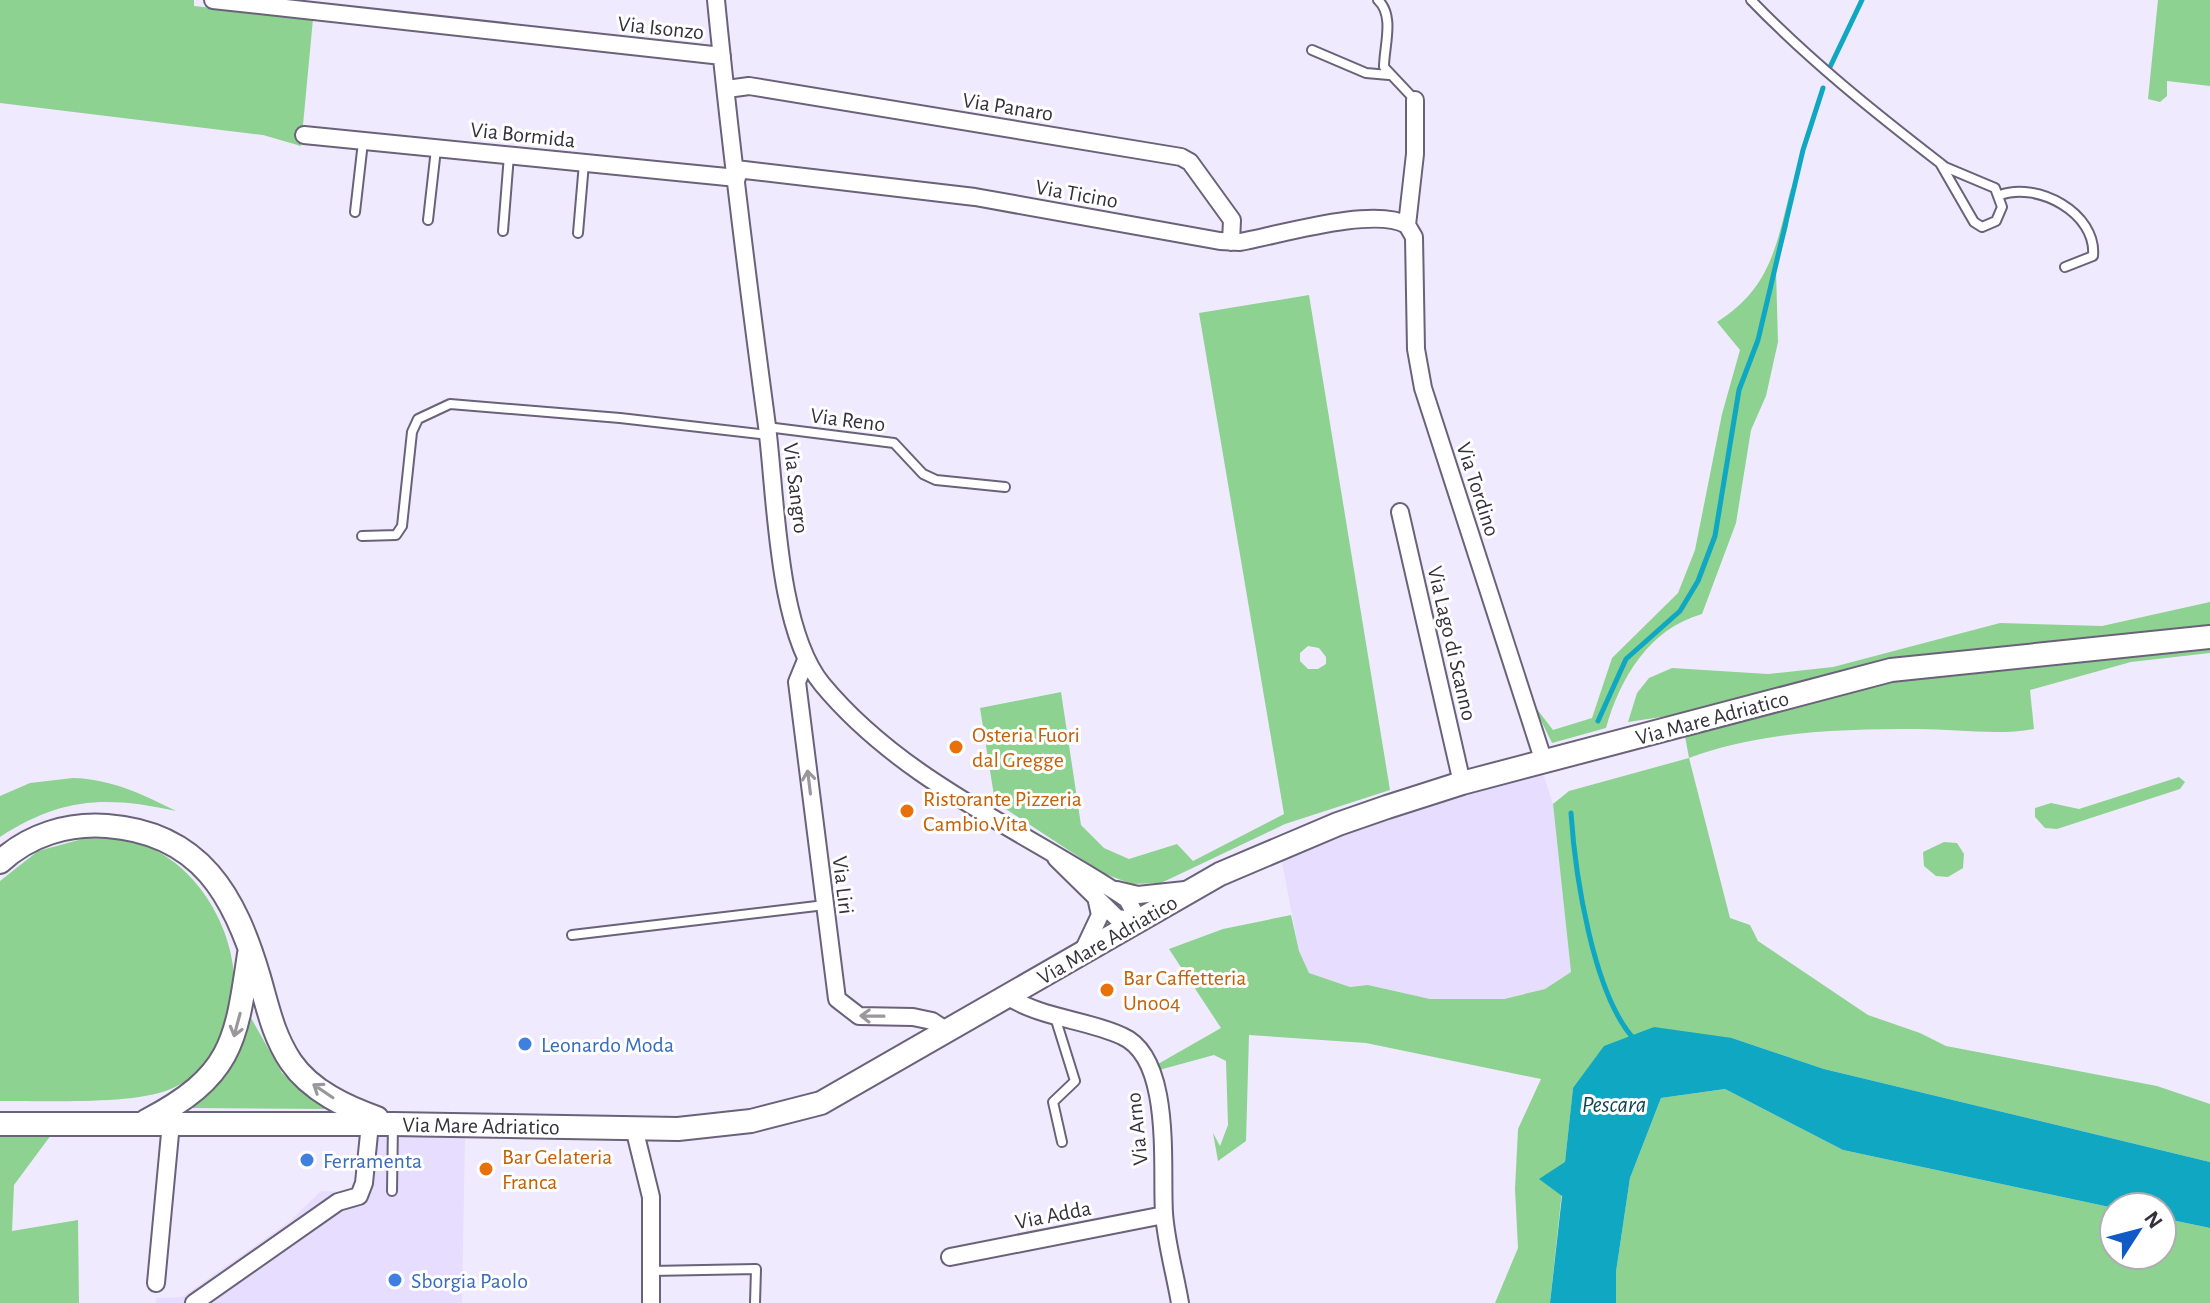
<svg xmlns="http://www.w3.org/2000/svg" width="2210" height="1303" font-family="'Alegreya Sans',sans-serif">
  <style>
    .built { fill: #e7ddfe }
    .green { fill: #8dd290; fill-rule: evenodd }
    .water { fill: #0fa7c2 }
    .lines { fill: none; stroke-linecap: round; stroke-linejoin: round }
    .stream { stroke: #0fa7c2; stroke-width: 5 }
    .lane-casing { stroke: #696278; stroke-width: 12 }
    .street-casing { stroke: #696278; stroke-width: 20 }
    .secondary-casing { stroke: #696278; stroke-width: 26 }
    .lane { stroke: #fff; stroke-width: 8 }
    .street { stroke: #fff; stroke-width: 16 }
    .secondary { stroke: #fff; stroke-width: 22 }
    .oneway { stroke: #9a989d }
    .food-dot { fill: #e8710a; stroke: #fff; stroke-width: 3 }
    .shop-dot { fill: #3f7fe0; stroke: #fff; stroke-width: 3 }
    .labels { text-anchor: middle; stroke-width: 6; stroke-linejoin: round; paint-order: stroke }
    .street-label { font-size: 22px; fill: #34313b; stroke: #fff }
    .food-label { font-size: 22px; fill: #c56008; stroke: #fff; text-anchor: start }
    .shop-label { font-size: 22px; fill: #366cbe; stroke: #fff; text-anchor: start }
    .water-label { font-size: 24px; font-style: italic; fill: #0d4651; stroke: #fff }
  </style>
  <rect width="100%" height="100%" fill="#f0eaff"/>
  <path class="built" d="M 1541,767 L 1553,804 L 1571,972 L 1545,989 L 1503,999 L 1430,999 L 1368,985 L 1350,987 L 1309,973 L 1299,951 L 1281,857 L 1400,812 Z
    M 358,1134 L 465,1135 L 462,1303 L 155,1303 L 157,1298 L 182,1297 L 289,1222 L 321,1191 L 357,1192 Z"/>
  <path class="green" d="M 0,0 L 194,0 L 194,6 L 313,19 L 301,146 L 263,135 L 0,103 Z
    M 2158,0 L 2210,0 L 2210,86 L 2167,81 L 2167,96 L 2160,102 L 2148,99 Z
    M 1791,188 L 1788,226 L 1776,270 L 1778,342 L 1766,396 L 1751,430 L 1736,523 L 1702,614 C 1649,629 1620,678 1606,728 L 1552,743 L 1533,704 L 1553,730 L 1592,718 L 1612,658 L 1678,593 L 1695,550 L 1722,414 L 1740,350 L 1717,322 C 1771,288 1776,246 1791,188 Z
    M 1309,295 L 1390,790 L 1285,824 L 1161,883 L 1132,884 L 1105,874 L 995,802 L 980,708 L 1061,692 L 1081,825 L 1104,848 L 1129,859 L 1177,844 L 1193,861 L 1284,814 L 1199,313 ZM 1308,646 L 1319,648 L 1326,657 L 1326,664 L 1318,669 L 1308,669 L 1300,661 L 1300,653 Z
    M 2210,602 L 2210,653 L 2131,662 L 2030,690 L 2034,729 C 1995,736 1957,729 1918,729 C 1841,729 1762,731 1689,758 L 1730,918 L 1750,925 L 1758,941 L 1868,1015 L 1920,1033 L 1946,1046 L 2157,1086 L 2210,1104 L 2210,1162 L 1824,1069 L 1732,1038 L 1573,1088 L 1550,1303 L 1495,1303 L 1518,1248 L 1515,1189 L 1518,1129 L 1541,1079 L 1366,1043 L 1249,1035 L 1246,1141 L 1218,1161 L 1213,1133 L 1220,1146 L 1228,1125 L 1226,1061 L 1214,1055 L 1159,1070 L 1158,1064 L 1221,1028 L 1169,949 L 1223,929 L 1291,915 L 1299,951 L 1309,973 L 1350,987 L 1368,985 L 1430,999 L 1504,999 L 1545,989 L 1571,972 L 1553,804 L 1569,791 L 1689,758 L 1681,714 L 1628,722 L 1637,693 L 1649,678 L 1672,668 L 1768,674 L 1833,667 L 2000,623 L 2102,626 Z
    M 2179,777 L 2185,782 L 2180,789 L 2057,829 L 2045,828 L 2035,817 L 2035,808 L 2051,803 L 2079,809 Z
    M 73,778 C 111,779 142,794 176,811 C 106,796 62,797 0,837 L 0,796 L 30,783 Z
    M 86,838 C 106,839 127,838 146,846 C 237,883 276,1037 175,1087 C 138,1106 45,1100 0,1101 L 0,881 L 38,851 Z
    M 1944,842 L 1957,843 L 1964,854 L 1963,868 L 1948,877 L 1936,876 L 1924,866 L 1923,852 Z
    M 251,1018 L 282,1073 L 325,1109 L 189,1108 L 210,1090 L 246,1019 Z
    M 1725,1089 L 1843,1150 L 2114,1208 L 2114,1255 L 2162,1255 L 2162,1218 L 2210,1228 L 2210,1303 L 1616,1303 L 1616,1272 L 1630,1178 L 1661,1098 Z
    M 54,1131 L 14,1185 L 12,1231 L 78,1220 L 79,1303 L 0,1303 L 0,1133 Z"/>
  <path class="water" d="M 1654,1027 L 1732,1038 L 1824,1069 L 2210,1162 L 2210,1228 L 2162,1218 L 2162,1207 L 2114,1208 L 1843,1150 L 1725,1089 L 1661,1098 L 1630,1178 L 1616,1272 L 1616,1303 L 1550,1303 L 1562,1196 L 1539,1179 L 1565,1162 L 1573,1088 L 1604,1046 Z"/>
  <g class="lines">
    <path class="stream" d="M 1830,67 L 1862,0
      M 1598,721 L 1626,659 L 1680,611 L 1698,581 L 1715,536 L 1739,390 L 1758,340 L 1803,150 L 1823,88
      M 1571,813 C 1575,874 1593,994 1634,1039"/>
    <g class="lane-casing">
      <path id="lane" d="M 1378,0 C 1395,16 1384,46 1384,67 L 1415,100
        M 1751,0 C 1809,60 1874,112 1940,163 L 1945,167 L 1995,188 L 2002,207 L 1996,221 L 1982,227 L 1974,222 L 1940,163
        M 1312,50 L 1366,73 L 1389,75
        M 2000,195 C 2037,181 2097,213 2093,256 L 2065,267
        M 355,212 L 363,142
        M 428,220 L 436,149
        M 503,231 L 509,155
        M 578,233 L 584,163
        M 767,427 L 894,443 L 923,474 L 936,480 L 1005,487
        M 362,536 L 396,535 L 402,526 L 412,432 L 418,419 L 450,404 L 620,418 L 768,435
        M 572,935 L 825,905
        M 1055,1017 L 1075,1081 L 1053,1102 L 1062,1142
        M 392,1191 L 393,1124
        M 651,1271 L 756,1269 L 755,1303"/>
    </g>
    <g class="street-casing">
      <path id="street" d="M 213,0 L 722,56
        M 716,0 C 730,142 748,285 767,426 C 776,497 777,629 822,684 C 903,782 1024,830 1127,899 L 1139,921 L 1117,918 L 1056,858
        M 727,89 L 749,86 L 1181,157 L 1190,162 L 1232,220 L 1231,242
        M 304,135 L 737,178
        M 736,169 L 975,197 L 1220,241 L 1240,242 C 1279,235 1374,206 1407,225
        M 1407,225 L 1414,237 L 1416,349 L 1423,388 L 1544,762
        M 1407,225 L 1415,154 L 1415,100
        M 1400,512 L 1462,783
        M 806,660 L 797,682 L 837,999 L 859,1016 L 913,1017 L 932,1021 L 947,1031
        M 1117,890 L 1138,895 L 1185,890
        M 1083,951 L 1100,915 L 1096,897
        M 1007,996 C 1043,1019 1085,1019 1122,1036 C 1173,1058 1161,1167 1164,1213 C 1166,1243 1175,1273 1180,1303
        M 634,1128 L 651,1197 L 651,1303
        M 950,1257 L 1164,1215
        M 156,1283 L 171,1123
        M 194,1303 L 338,1202 L 359,1196 L 364,1183 L 370,1124"/>
    </g>
    <g class="secondary-casing">
      <path id="secondary" d="M 0,862 C 29,835 68,823 107,826 C 201,833 235,896 259,977 C 268,1008 273,1035 291,1062 C 311,1091 346,1107 377,1118
        M 146,1121 C 232,1076 236,1043 249,954
        M 0,1124 L 393,1124 L 678,1129 L 751,1121 L 821,1103 L 1220,874 L 1338,824 L 1387,807 L 1462,783 L 1891,670 L 2210,637"/>
    </g>
    <use href="#lane" class="lane"/>
    <use href="#street" class="street"/>
    <use href="#secondary" class="secondary"/>
  </g>
  <defs><path id="oneway-shaft" d="M-6 0H5M1.5-3L5.5 0L1.5 3" fill="none" stroke-width="1.6" stroke-linecap="round" stroke-linejoin="round" transform="scale(2)"/></defs>
  <g class="oneway">
    <use href="#oneway-shaft" transform="translate(809 782) rotate(-97)"/>
    <use href="#oneway-shaft" transform="translate(872 1016) rotate(-179)"/>
    <use href="#oneway-shaft" transform="translate(237 1025) rotate(105)"/>
    <use href="#oneway-shaft" transform="translate(323 1091) rotate(-146)"/>
  </g>
  <g class="food-dot">
    <circle cx="956" cy="747" r="8"/>
    <circle cx="907" cy="811" r="8"/>
    <circle cx="1107" cy="990" r="8"/>
    <circle cx="486" cy="1169" r="8"/>
  </g>
  <g class="shop-dot">
    <circle cx="525" cy="1044" r="8"/>
    <circle cx="307" cy="1160" r="8"/>
    <circle cx="395" cy="1280" r="8"/>
  </g>
  <g class="labels">
    <g class="street-label">
      <text transform="translate(661 27) rotate(6)" y="8">Via Isonzo</text>
      <text transform="translate(1008 106) rotate(9)" y="8">Via Panaro</text>
      <text transform="translate(523 134) rotate(6)" y="8">Via Bormida</text>
      <text transform="translate(1077 193) rotate(10)" y="8">Via Ticino</text>
      <text transform="translate(848 419) rotate(7)" y="8">Via Reno</text>
      <text transform="translate(797 488) rotate(83)" y="8">Via Sangro</text>
      <text transform="translate(1479 489) rotate(72)" y="8">Via Tordino</text>
      <text transform="translate(1453 643) rotate(77)" y="8">Via Lago di Scanno</text>
      <text transform="translate(1712 717) rotate(-15)" y="8">Via Mare Adriatico</text>
      <text transform="translate(844 885) rotate(83)" y="8">Via Liri</text>
      <text transform="translate(1107 939) rotate(-30)" y="8">Via Mare Adriatico</text>
      <text transform="translate(481 1125) rotate(1)" y="8">Via Mare Adriatico</text>
      <text transform="translate(1136 1129) rotate(-96)" y="8">Via Arno</text>
      <text transform="translate(1053 1214) rotate(-11)" y="8">Via Adda</text>
    </g>
    <g class="food-label">
      <text x="972" y="742">Osteria Fuori<tspan x="972" dy="25">dal Gregge</tspan></text>
      <text x="923" y="806">Ristorante Pizzeria<tspan x="923" dy="25">Cambio Vita</tspan></text>
      <text x="1123" y="985">Bar Caffetteria<tspan x="1123" dy="25">Uno04</tspan></text>
      <text x="502" y="1164">Bar Gelateria<tspan x="502" dy="25">Franca</tspan></text>
    </g>
    <g class="shop-label">
      <text x="541" y="1052">Leonardo Moda</text>
      <text x="323" y="1168">Ferramenta</text>
      <text x="411" y="1288">Sborgia Paolo</text>
    </g>
    <g class="water-label">
      <text x="1614" y="1112">Pescara</text>
    </g>
  </g>
  <g transform="translate(2138 1231) rotate(54)"><circle r="38" fill="#ffffff" stroke="#aeadb1" stroke-width="2"/>
  <path d="M0-6L14 30L0 20L-14 30Z" fill="#0f5ac4"/>
  <text y="-12" font-size="22" font-weight="bold" text-anchor="middle" fill="#34313b">N</text>
  </g>
</svg>
